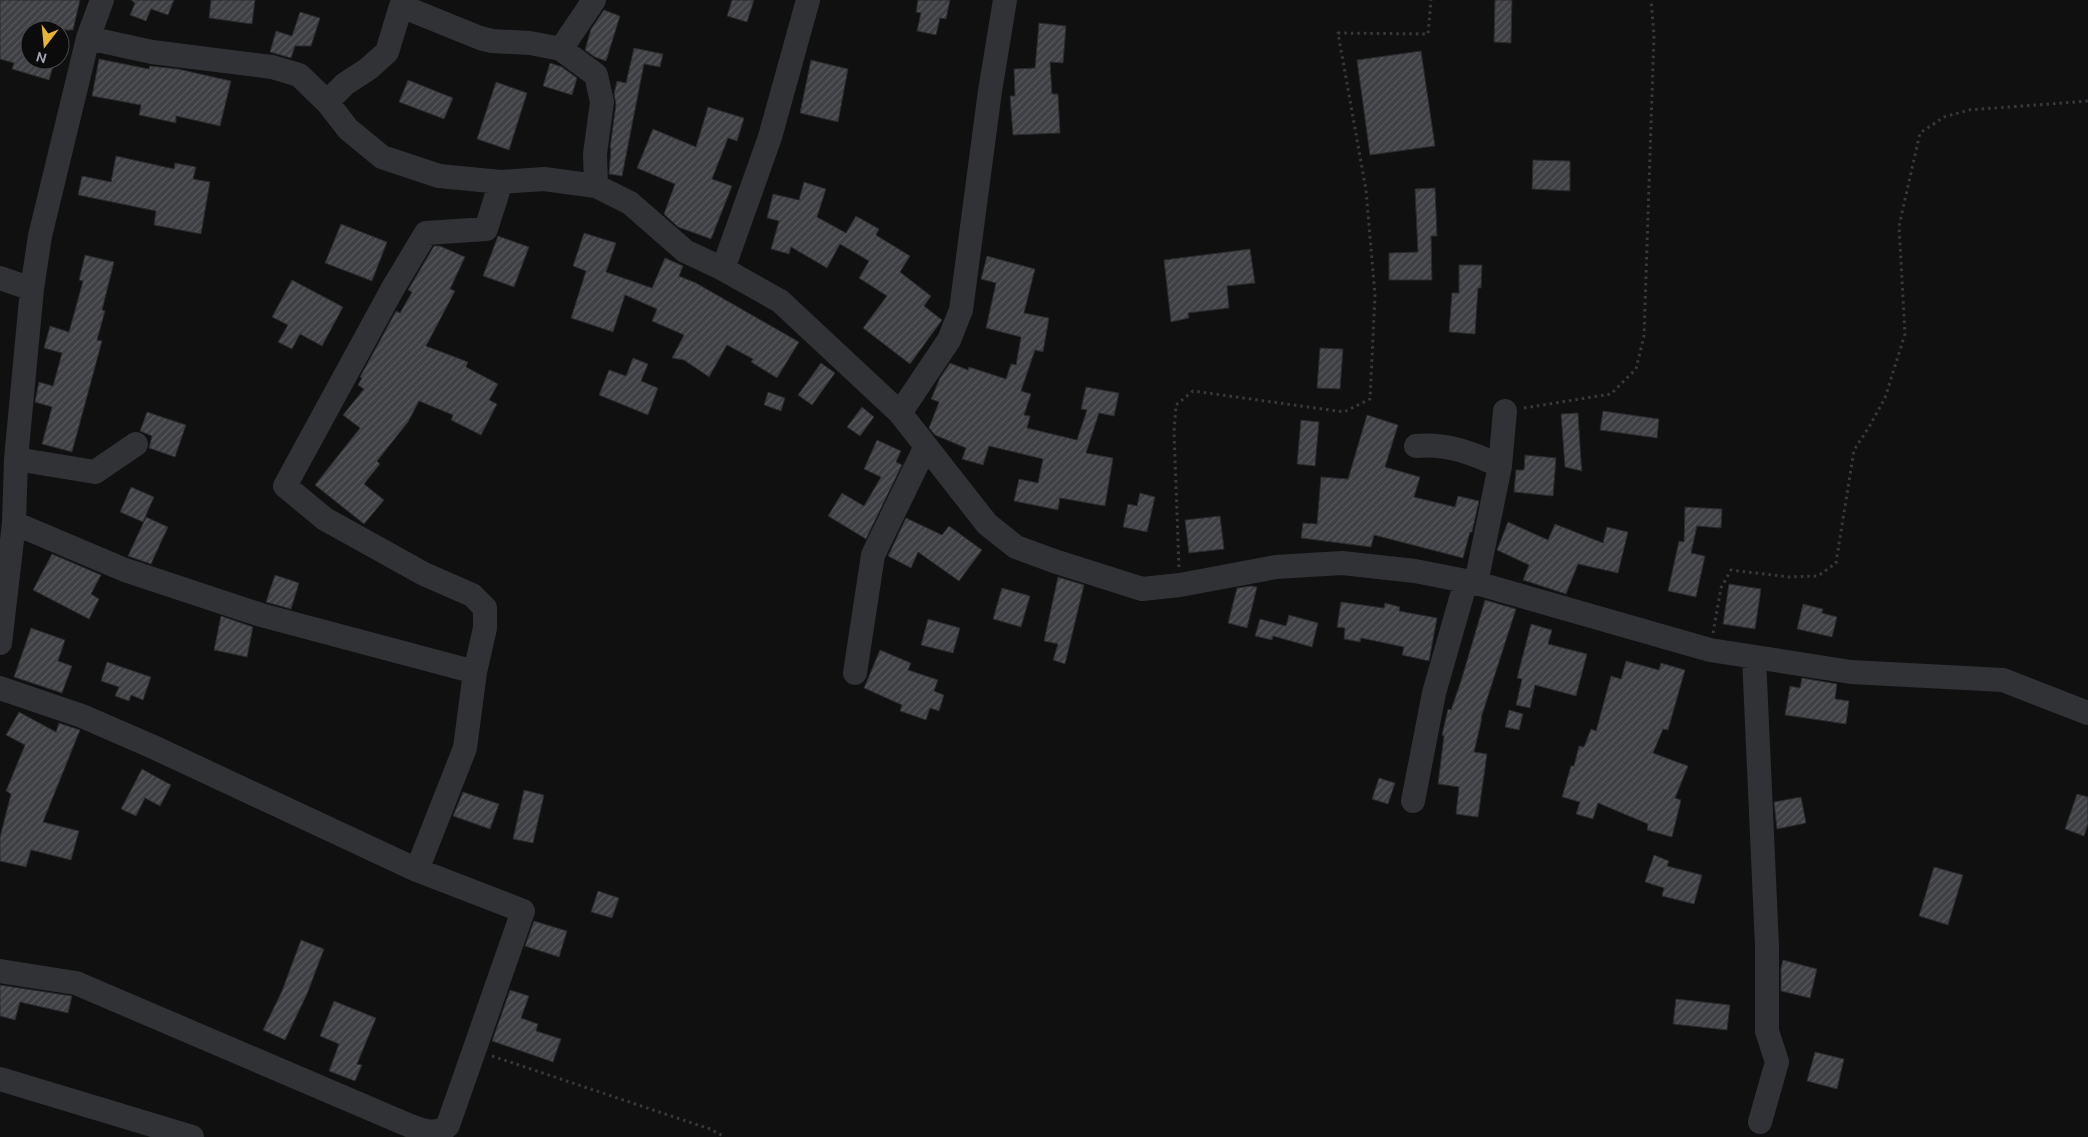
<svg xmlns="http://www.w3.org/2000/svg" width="2088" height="1137" font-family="Ubuntu,sans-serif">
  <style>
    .building { fill: url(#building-hatch); stroke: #2a2a2d }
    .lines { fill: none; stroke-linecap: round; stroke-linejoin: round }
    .path { stroke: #37393d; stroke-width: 3; stroke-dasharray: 2.5 4; stroke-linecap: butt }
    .minor { stroke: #313236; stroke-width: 24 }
  </style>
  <defs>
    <pattern id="building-hatch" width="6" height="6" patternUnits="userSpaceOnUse" patternTransform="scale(1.25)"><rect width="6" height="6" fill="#3f4044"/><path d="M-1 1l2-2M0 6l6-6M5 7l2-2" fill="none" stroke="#58595d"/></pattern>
  </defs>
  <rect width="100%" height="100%" fill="#101011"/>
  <path class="building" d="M 0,0 L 80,0 L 73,30 L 30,30 L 30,60 L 55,60 L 49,80 L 12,69 L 14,63 L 0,59 Z
    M 131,0 L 174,0 L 168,15 L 151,9 L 146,21 L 130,15 L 135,3 Z
    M 211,0 L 255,0 L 252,24 L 209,18 Z
    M 732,0 L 754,0 L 747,22 L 727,16 Z
    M 918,0 L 950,0 L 946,19 L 940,18 L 936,35 L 917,31 L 921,13 L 916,12 Z
    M 1495,0 L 1512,0 L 1511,43 L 1494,42 Z
    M 604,10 L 620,16 L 606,61 L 595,57 L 585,50 L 591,29 Z
    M 300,12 L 320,18 L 311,46 L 295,46 L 291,58 L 270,52 L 276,31 L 292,36 Z
    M 1039,23 L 1066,26 L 1063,63 L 1050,62 L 1052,94 L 1058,94 L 1060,133 L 1013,135 L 1010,96 L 1015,96 L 1014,69 L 1035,68 Z
    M 634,48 L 663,54 L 660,67 L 644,64 L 622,176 L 609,174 L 611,148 L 610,148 L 616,104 L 614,94 L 617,81 L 626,83 Z
    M 1421,51 L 1435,146 L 1370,155 L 1357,60 Z
    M 99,59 L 149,69 L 150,66 L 178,69 L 231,81 L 220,126 L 176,116 L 176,123 L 139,115 L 141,105 L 92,96 Z
    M 811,60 L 848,69 L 838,122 L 800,113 Z
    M 550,63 L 562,67 L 577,78 L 572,95 L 543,86 Z
    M 408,80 L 453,98 L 444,119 L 399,102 Z
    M 496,82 L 527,93 L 509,150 L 477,139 Z
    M 708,107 L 744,118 L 737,141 L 728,138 L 712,179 L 732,186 L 711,239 L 678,227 L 664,214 L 675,184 L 637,168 L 653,129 L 696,147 Z
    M 116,156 L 174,169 L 175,163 L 196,167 L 193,179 L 210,182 L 201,234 L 154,225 L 156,211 L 78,195 L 82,176 L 111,182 Z
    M 1533,160 L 1570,161 L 1570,191 L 1532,189 Z
    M 804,182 L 826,189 L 817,217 L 846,233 L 856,216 L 879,229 L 876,235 L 910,256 L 900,272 L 931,296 L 924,306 L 942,320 L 910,364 L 863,328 L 887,296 L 859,278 L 869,261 L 840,244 L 827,268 L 791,247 L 789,254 L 771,249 L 779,221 L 767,218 L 773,194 L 799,200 Z
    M 1435,188 L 1437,236 L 1431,236 L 1432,280 L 1389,280 L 1389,253 L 1418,252 L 1415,189 Z
    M 341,224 L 387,242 L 372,281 L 325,263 Z
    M 584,233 L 616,243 L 606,272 L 652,288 L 665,258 L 683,266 L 679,276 L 696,283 L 799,342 L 777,378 L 751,362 L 753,359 L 727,345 L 709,377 L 684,360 L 672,358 L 684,335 L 652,321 L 657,309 L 625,295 L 613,332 L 571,318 L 586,271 L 573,266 Z
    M 498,236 L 529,247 L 514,287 L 483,276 Z
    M 434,246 L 440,246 L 465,257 L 450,289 L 455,291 L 426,346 L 468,362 L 466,367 L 498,384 L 489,400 L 497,404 L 481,435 L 451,420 L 453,415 L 419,401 L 408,422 L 377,461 L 380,464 L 364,484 L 384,500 L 364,524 L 315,485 L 360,428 L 343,415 L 364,389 L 358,385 L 362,378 L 360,377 L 396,311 L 400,313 L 412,292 L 408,290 Z
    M 1250,249 L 1255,283 L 1227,286 L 1229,308 L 1188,313 L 1189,318 L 1171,322 L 1164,260 Z
    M 85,255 L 114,262 L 102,310 L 105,311 L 97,340 L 102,341 L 72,452 L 42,444 L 52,407 L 35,402 L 39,382 L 53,386 L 62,353 L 44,348 L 50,326 L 69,332 L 83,281 L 79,280 Z
    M 987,256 L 1035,269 L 1024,313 L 1049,318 L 1043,352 L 1035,350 L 1021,391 L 1031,394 L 1024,415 L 1030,416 L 1027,428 L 1077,440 L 1087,410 L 1081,409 L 1086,387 L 1119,393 L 1114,416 L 1099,413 L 1086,453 L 1113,458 L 1105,506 L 1060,498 L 1058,510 L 1014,501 L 1019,479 L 1038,483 L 1043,459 L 989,446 L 983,465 L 962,459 L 966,448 L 935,435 L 929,428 L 939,402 L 931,399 L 940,378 L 950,363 L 968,370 L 969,367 L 1006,379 L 1011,364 L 1016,365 L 1021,337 L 986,328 L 996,283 L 981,279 Z
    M 1459,265 L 1482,265 L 1481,288 L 1478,288 L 1475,334 L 1449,332 L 1452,293 L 1459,293 Z
    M 292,280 L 343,307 L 322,346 L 300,334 L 292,349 L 278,342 L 288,325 L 272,317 Z
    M 1320,348 L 1343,349 L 1340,389 L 1317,388 Z
    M 633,358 L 648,364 L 641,381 L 658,388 L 648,415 L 599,395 L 609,370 L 626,376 Z
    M 821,363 L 835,373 L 812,405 L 798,395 Z
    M 768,392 L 785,398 L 781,411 L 764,405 Z
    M 862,407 L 874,417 L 860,436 L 847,427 Z
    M 1603,411 L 1659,419 L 1657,438 L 1600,430 Z
    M 147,412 L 186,425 L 175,457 L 149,448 L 152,436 L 140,431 Z
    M 1578,413 L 1581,462 L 1582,471 L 1565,467 L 1561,414 Z
    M 1367,415 L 1398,425 L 1385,467 L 1420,477 L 1414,497 L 1455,507 L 1458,496 L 1479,501 L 1472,532 L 1470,532 L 1463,558 L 1374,535 L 1371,547 L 1301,538 L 1303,523 L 1317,524 L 1321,477 L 1348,479 Z
    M 1301,420 L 1319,422 L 1315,466 L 1297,464 Z
    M 877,440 L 901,451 L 896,462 L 902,465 L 866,539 L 828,516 L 842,493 L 864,506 L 881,477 L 864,469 Z
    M 1525,455 L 1556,458 L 1553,496 L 1514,492 L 1516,470 L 1524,470 Z
    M 131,487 L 154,497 L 143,522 L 120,512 Z
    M 1140,493 L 1155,497 L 1147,532 L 1123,527 L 1128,504 L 1137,506 Z
    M 1685,507 L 1722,509 L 1721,528 L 1697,526 L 1691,553 L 1705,556 L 1696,597 L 1668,591 L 1679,541 L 1684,542 Z
    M 1220,516 L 1224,549 L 1189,553 L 1185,520 Z
    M 146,517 L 168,527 L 151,564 L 128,556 Z
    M 906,518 L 942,535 L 949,526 L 982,550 L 959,581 L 918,552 L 911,568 L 888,556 Z
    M 1508,522 L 1548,540 L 1555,524 L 1603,543 L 1607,527 L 1628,532 L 1618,573 L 1578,564 L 1566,594 L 1523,580 L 1529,565 L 1497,550 Z
    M 52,554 L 101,575 L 91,594 L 99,599 L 89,619 L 33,590 Z
    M 275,575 L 299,583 L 291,609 L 266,602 Z
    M 1058,577 L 1084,585 L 1065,664 L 1053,660 L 1058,644 L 1044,641 Z
    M 1729,584 L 1761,589 L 1755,629 L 1723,624 Z
    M 1251,586 L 1257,587 L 1247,628 L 1228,623 L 1237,588 Z
    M 1002,588 L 1030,596 L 1021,627 L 993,619 Z
    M 1485,600 L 1516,609 L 1481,718 L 1482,718 L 1474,752 L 1487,754 L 1478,817 L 1456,814 L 1459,787 L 1438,784 L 1444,736 L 1442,735 L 1448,709 L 1451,710 L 1461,681 Z
    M 1341,602 L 1384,608 L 1385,603 L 1400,607 L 1399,611 L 1437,618 L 1429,661 L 1402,655 L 1404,647 L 1361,638 L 1360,642 L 1344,639 L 1345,628 L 1337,627 Z
    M 1803,604 L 1823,609 L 1822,613 L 1837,617 L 1832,637 L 1797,629 Z
    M 1289,615 L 1318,623 L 1312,647 L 1273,636 L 1272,640 L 1255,636 L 1260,619 L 1286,626 Z
    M 221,616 L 253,627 L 247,657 L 214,650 Z
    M 928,619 L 960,628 L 953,653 L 921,645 Z
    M 1531,624 L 1552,630 L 1548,644 L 1587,654 L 1576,696 L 1535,685 L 1530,708 L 1516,705 L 1522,679 L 1517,678 Z
    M 31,628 L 65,640 L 58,661 L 72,666 L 62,693 L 14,677 Z
    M 880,650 L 911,663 L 908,670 L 938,680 L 934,691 L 944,695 L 939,711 L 930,708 L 926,720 L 900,711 L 902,705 L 864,688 Z
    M 1626,661 L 1659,670 L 1661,663 L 1685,670 L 1668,730 L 1663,729 L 1653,753 L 1688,766 L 1675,798 L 1681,800 L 1672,837 L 1647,830 L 1648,824 L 1598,803 L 1593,819 L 1576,814 L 1580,802 L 1562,797 L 1571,766 L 1574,766 L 1579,746 L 1584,747 L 1591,729 L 1596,731 L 1611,676 L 1621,679 Z
    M 107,662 L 151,677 L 143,700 L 131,695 L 129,701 L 115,696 L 119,687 L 101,681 Z
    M 1802,678 L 1837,684 L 1835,699 L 1849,701 L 1846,724 L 1785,715 L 1790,686 L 1800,688 Z
    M 1509,710 L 1523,714 L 1519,730 L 1505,727 Z
    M 19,712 L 56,732 L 59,723 L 80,730 L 43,822 L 79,831 L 71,860 L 31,850 L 26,867 L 0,861 L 0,837 L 11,794 L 6,791 L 25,745 L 6,735 Z
    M 142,769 L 171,785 L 160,806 L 145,798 L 136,816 L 121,809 Z
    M 1379,778 L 1395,783 L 1388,804 L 1372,799 Z
    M 524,790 L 544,795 L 533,843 L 513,839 Z
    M 463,792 L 499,804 L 490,829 L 453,816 Z
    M 2077,794 L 2088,797 L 2088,824 L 2084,836 L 2065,829 Z
    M 1801,797 L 1806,823 L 1777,829 L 1774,802 Z
    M 1654,855 L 1669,861 L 1667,866 L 1702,875 L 1694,904 L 1662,896 L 1664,888 L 1645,882 Z
    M 1934,867 L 1963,875 L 1948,925 L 1919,916 Z
    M 598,891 L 619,898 L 612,918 L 591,912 Z
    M 534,921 L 567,931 L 559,957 L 525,946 Z
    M 301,940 L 324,949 L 307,994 L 285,1040 L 263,1030 L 282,991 Z
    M 1783,960 L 1817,969 L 1810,998 L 1781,991 L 1781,968 Z
    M 0,985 L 72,996 L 68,1013 L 20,1002 L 15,1020 L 0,1016 Z
    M 510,990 L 529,996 L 521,1018 L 538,1024 L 536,1031 L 561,1039 L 553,1062 L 492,1041 Z
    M 1676,999 L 1730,1005 L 1727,1030 L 1673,1024 Z
    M 334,1001 L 376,1018 L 357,1064 L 362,1065 L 355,1081 L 329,1071 L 339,1044 L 320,1036 Z
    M 1815,1052 L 1844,1059 L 1837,1089 L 1807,1081 Z"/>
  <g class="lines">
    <path class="path" d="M 1524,408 L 1611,394 L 1636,369 L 1644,336 L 1654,35 L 1651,0
      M 1179,567 L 1174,432 L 1176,405 L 1193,391 L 1344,412 L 1370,399 L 1375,295 L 1366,190 L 1338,33 L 1428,34 L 1431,0
      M 1713,633 L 1721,588 L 1731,570 L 1789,577 L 1818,576 L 1836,563 L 1854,450 L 1869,427 L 1885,398 L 1905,334 L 1899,226 L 1920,133 L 1944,117 L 1969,110 L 2088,101
      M 492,1056 L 710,1129 L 725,1137"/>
    <path class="minor" d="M 401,6 L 480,38 L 492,41 L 530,43 L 561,49 L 596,75 L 602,102 L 595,154 L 596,186
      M 88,38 L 152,52 L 272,67 L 299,75 L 327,102 L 348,129 L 382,157 L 439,176 L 501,182 L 544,179 L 596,186 L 630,203 L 685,251 L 723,269 L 780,301 L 900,413 L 987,524 L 1016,547 L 1054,561 L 1142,589 L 1180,585 L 1276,567 L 1342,563 L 1415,571 L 1476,583 L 1710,650 L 1851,672 L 2003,680 L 2088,713
      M 561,49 L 594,0
      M 327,102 L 345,84 L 368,69 L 387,52 L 401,6 L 405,0
      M 723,269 L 770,137 L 808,0
      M 0,278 L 32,289
      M 900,413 L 949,340 L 961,310 L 990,91 L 1005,0
      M 1416,446 C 1446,443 1473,453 1500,466
      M 16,459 L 95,472 L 136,444
      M 14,523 L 125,570 L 261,615 L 475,672
      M 1476,583 L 1500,466 L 1505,411
      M 0,643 L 14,523 L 16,459 L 32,289 L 40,236 L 88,38 L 102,0
      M 1754,657 L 1767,946 L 1767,1031 L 1777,1062 L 1760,1122
      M 855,673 L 873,555 L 926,446
      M 0,688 L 82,716 L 151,746 L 417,870 L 523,911 L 448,1125 C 438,1137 421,1130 408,1125 L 76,983 L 0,971
      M 1413,801 L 1434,693 L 1466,581
      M 417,870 L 465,748 L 475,672 L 485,628 L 485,608 L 472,595 L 424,574 L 325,519 L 285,486 L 393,288 L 426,233 L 486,229 L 501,182
      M 0,1079 L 192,1137"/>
  </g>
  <g transform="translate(45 45) rotate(196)"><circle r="24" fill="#0b0b0c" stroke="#47494e"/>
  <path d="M0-4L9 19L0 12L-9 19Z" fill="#e7b433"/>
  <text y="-8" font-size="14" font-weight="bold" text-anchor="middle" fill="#a2a6b1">N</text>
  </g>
</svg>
